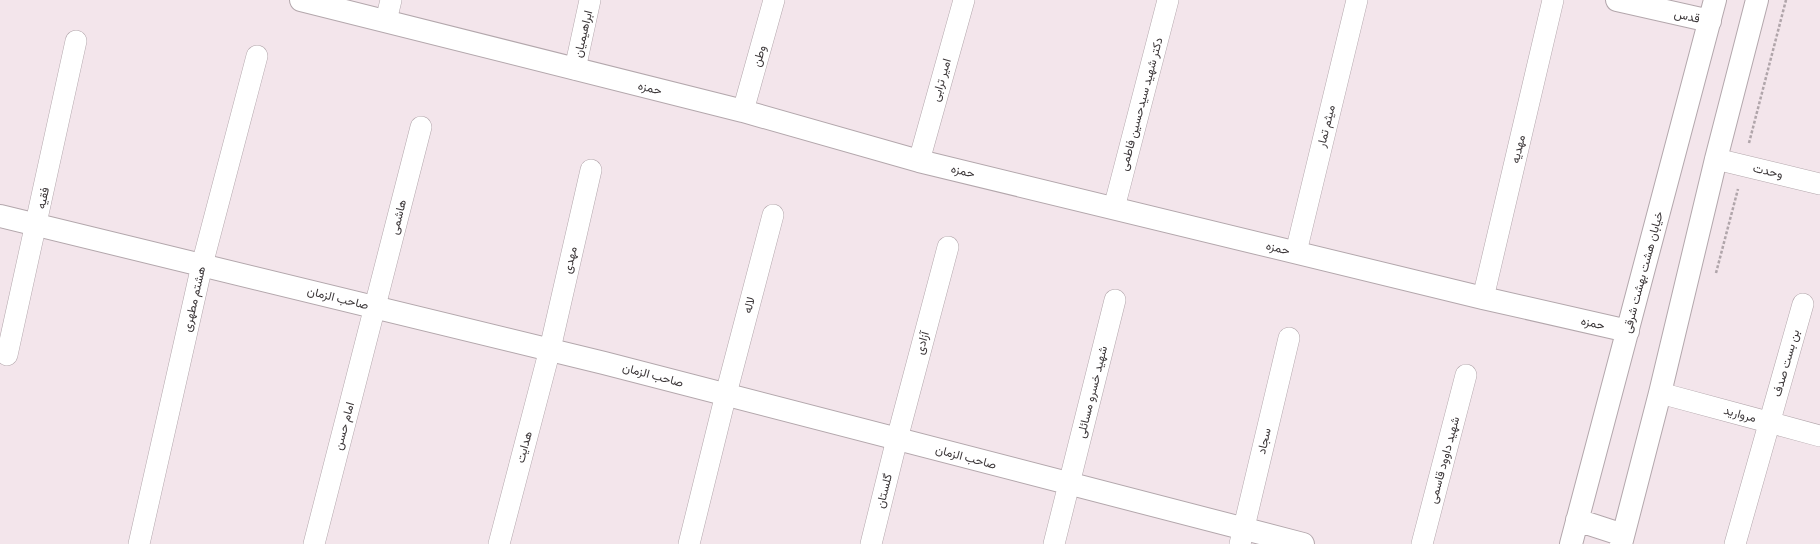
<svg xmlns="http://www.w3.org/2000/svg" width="1820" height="544" font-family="'Roboto Condensed',Vazirmatn,sans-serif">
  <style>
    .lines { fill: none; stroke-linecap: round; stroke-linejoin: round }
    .street-casing { stroke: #b3a7ac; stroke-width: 22 }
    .secondary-casing { stroke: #b3a7ac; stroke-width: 24 }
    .path { stroke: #b0a5aa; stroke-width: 2.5; stroke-dasharray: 3 2; stroke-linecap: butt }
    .street { stroke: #fff; stroke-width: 21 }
    .secondary { stroke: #fff; stroke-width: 22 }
    .labels { text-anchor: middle; stroke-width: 4; stroke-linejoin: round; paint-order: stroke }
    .street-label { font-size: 12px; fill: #3c3739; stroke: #fff }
  </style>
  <rect width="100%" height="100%" fill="#f3e5eb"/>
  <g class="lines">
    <g class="street-casing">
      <path id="street" d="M 386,21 L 391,0
        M 575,69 L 590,0
        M 743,111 L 774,0
        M 1716,159 L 1820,184
        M 919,161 L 964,0
        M 1114,208 L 1168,0
        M 1296,252 L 1357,0
        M 1483,298 L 1553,0
        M 7,355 L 76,41
        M 1660,393 L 1820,436
        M 139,544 L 202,265 L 257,56
        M 314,544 L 421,127
        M 499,544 L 550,349 L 591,170
        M 689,544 L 726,394 L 773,215
        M 871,544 L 897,439 L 948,247
        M 1054,544 L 1115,300
        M 1240,544 L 1289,338
        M 1422,544 L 1466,375
        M 1735,544 L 1803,304"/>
    </g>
    <g class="secondary-casing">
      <path id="secondary" d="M 301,0 L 743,111 L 919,161 L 1483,298 L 1628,331
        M 1617,0 L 1710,21
        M 0,216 L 604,363 L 1303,544
        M 1577,520 L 1623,535
        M 1571,544 L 1715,0
        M 1621,544 L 1660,393 L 1716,159 L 1757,0"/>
    </g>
    <path class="path" d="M 1749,143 L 1786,0
      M 1716,273 L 1738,189"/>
    <use href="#street" class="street"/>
    <use href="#secondary" class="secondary"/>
  </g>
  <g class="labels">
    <g class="street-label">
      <text transform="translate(1687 16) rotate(13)" y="4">قدس</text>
      <text transform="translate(583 34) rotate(-77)" y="4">ابراهیمیان</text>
      <text transform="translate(759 56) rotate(-74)" y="4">وطن</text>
      <text transform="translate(941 80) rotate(-74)" y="4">امیر ترابی</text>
      <text transform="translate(650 88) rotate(14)" y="4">حمزه</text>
      <text transform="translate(1141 104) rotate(-75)" y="4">دکتر شهید سیدحسین فاطمی</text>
      <text transform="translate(1326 126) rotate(-76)" y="4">میثم تمار</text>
      <text transform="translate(1518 149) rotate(-77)" y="4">مهدیه</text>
      <text transform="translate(963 171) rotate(14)" y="4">حمزه</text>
      <text transform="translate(1768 171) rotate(13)" y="4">وحدت</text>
      <text transform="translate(43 198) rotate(-78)" y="4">فقیه</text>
      <text transform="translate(398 217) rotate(-76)" y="4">هاشمی</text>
      <text transform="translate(1278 248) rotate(14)" y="4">حمزه</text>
      <text transform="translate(570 260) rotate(-77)" y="4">مهدی</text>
      <text transform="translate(1643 272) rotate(-75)" y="4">خیابان هشت بهشت شرقی</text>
      <text transform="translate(338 298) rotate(14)" y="4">صاحب الزمان</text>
      <text transform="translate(194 299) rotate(-77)" y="4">هشتم مطهری</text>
      <text transform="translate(749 305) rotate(-75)" y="4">لاله</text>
      <text transform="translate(1593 323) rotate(13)" y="4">حمزه</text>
      <text transform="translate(922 343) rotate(-75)" y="4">آزادی</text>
      <text transform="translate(1786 363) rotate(-74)" y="4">بن بست صدف</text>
      <text transform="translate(653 375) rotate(15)" y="4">صاحب الزمان</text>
      <text transform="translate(1092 392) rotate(-76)" y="4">شهید خسرو مسائلی</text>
      <text transform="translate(1740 414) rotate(15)" y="4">مروارید</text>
      <text transform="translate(344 426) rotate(-75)" y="4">امام حسن</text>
      <text transform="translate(1264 441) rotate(-77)" y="4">سجاد</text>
      <text transform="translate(524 447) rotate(-75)" y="4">هدایت</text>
      <text transform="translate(966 457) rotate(15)" y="4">صاحب الزمان</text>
      <text transform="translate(1444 460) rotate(-75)" y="4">شهید داوود قاسمی</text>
      <text transform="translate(884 491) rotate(-76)" y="4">گلستان</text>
    </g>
  </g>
</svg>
